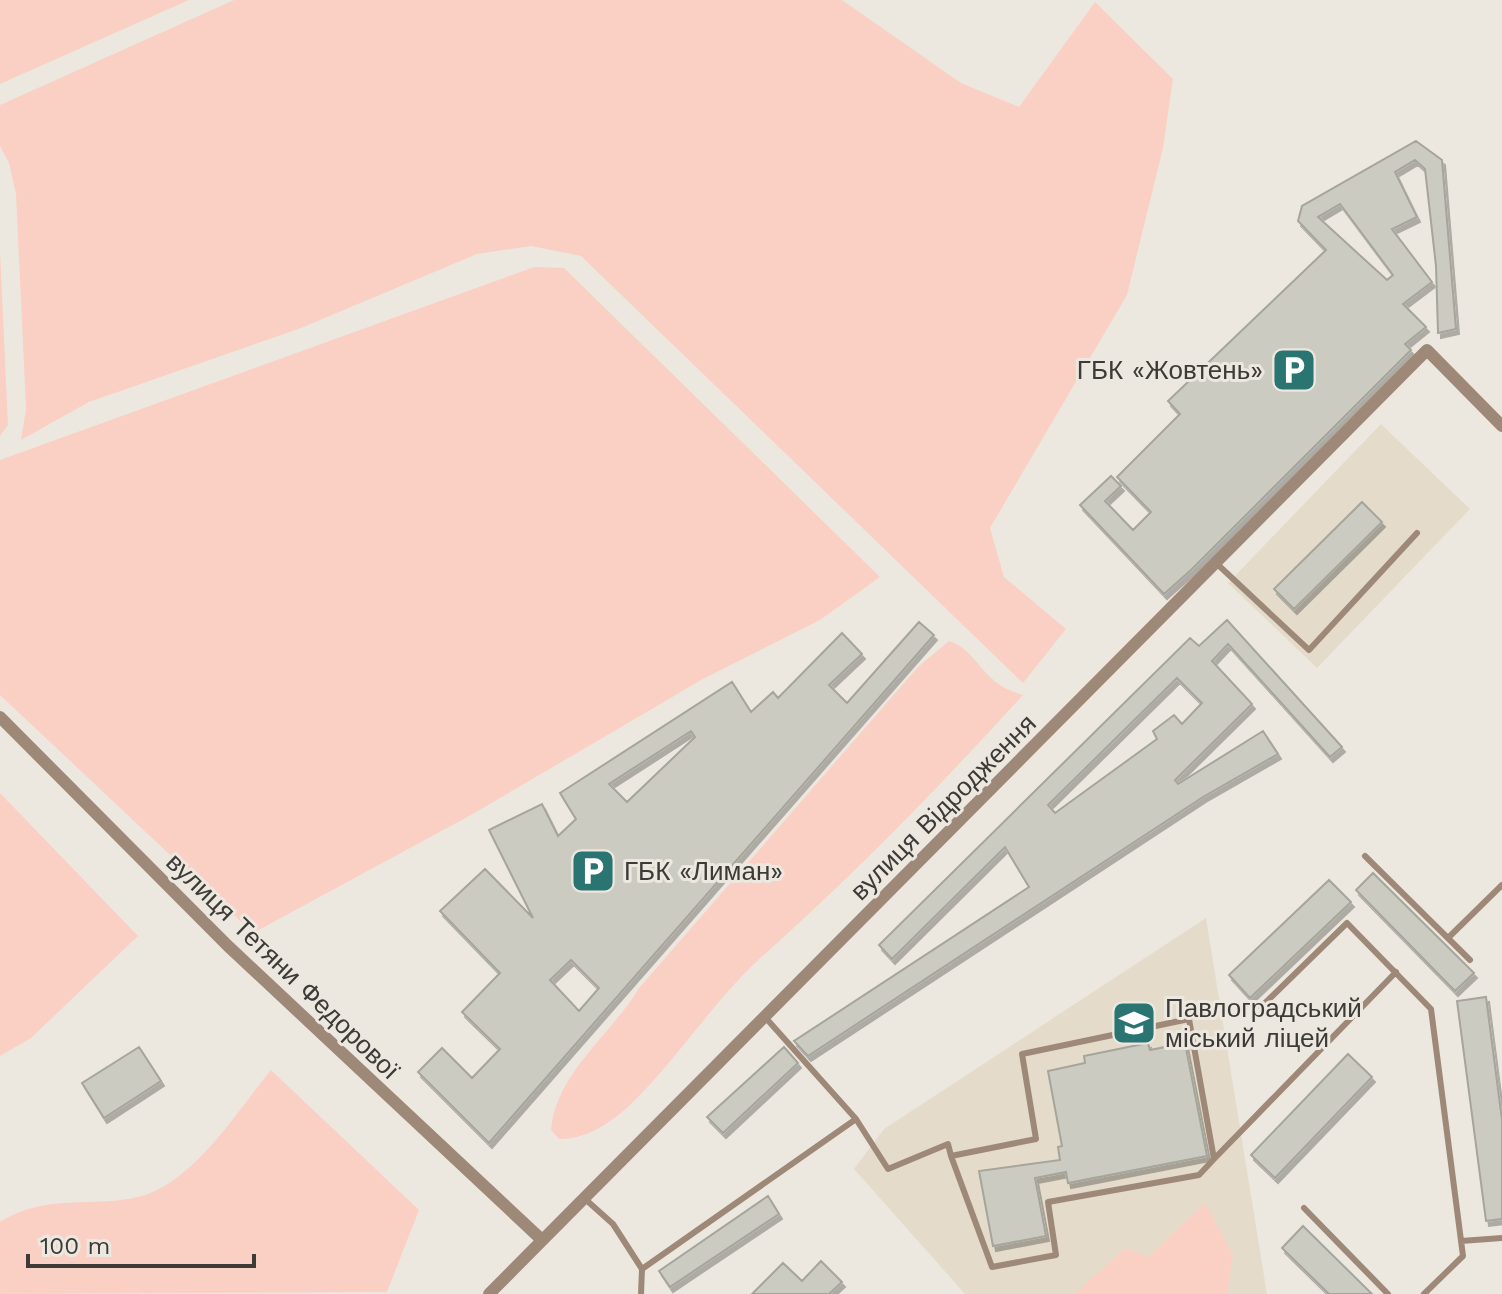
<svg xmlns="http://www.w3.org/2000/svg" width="1502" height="1294" font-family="'Work Sans',sans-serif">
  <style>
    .built { fill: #e4dbcb }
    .green { fill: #fad0c4 }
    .building { fill: #cbcbc1; stroke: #a6a59c; stroke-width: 2; fill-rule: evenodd; filter: url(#shadow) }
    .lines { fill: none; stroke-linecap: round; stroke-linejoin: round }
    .service { stroke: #9e8978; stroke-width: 6 }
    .minor { stroke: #9e8978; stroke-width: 12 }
    .labels { text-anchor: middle; stroke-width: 6; stroke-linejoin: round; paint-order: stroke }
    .poi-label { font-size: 26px; fill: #3d3b37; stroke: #ede8df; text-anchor: start }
    .street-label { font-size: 26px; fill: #3d3b37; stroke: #ede8df }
  </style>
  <defs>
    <filter id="shadow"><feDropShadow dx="3" dy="5" stdDeviation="0" flood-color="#0004"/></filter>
  </defs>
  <rect width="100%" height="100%" fill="#ede8df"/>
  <path class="built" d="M 1381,424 L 1470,509 L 1317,668 L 1228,583 Z
    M 1206,918 L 1267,1294 L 965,1294 L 854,1169 L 884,1129 Z"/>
  <path class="green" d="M 0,0 L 189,0 L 0,84 Z
    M 234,0 L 842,0 L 961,83 L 1019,107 L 1095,2 L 1173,79 L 1163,148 L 1127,295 L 990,528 L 1004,577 L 1066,629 L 1023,683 L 581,256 L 531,246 L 477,254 L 301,328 L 89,402 L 21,440 L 26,409 L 16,194 L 9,163 L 0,146 L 0,105 Z
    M 0,250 L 8,425 L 0,436 Z
    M 534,267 L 564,268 L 880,577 L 820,620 L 703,679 L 471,815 L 253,933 L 0,695 L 0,460 Z
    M 949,641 C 980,651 979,683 1023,695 C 941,785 857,872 766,953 C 716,997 680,1056 633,1102 C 614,1121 586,1140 559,1139 L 551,1130 C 556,1073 611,1035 639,988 L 918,667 Z
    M 0,793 L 138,936 L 31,1038 L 0,1056 Z
    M 271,1070 L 419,1210 L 387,1292 L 0,1294 L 0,1222 C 45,1193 92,1208 138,1197 C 193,1184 237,1111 271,1070 Z
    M 1205,1203 L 1233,1255 L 1227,1294 L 1074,1294 L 1126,1248 L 1148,1257 Z"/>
  <path class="building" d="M 1416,141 L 1442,160 L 1456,329 L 1438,333 L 1436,266 L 1425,169 L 1415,160 L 1395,172 L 1417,217 L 1392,229 L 1432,282 L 1403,304 L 1426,327 L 1405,344 L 1411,350 L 1191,570 L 1164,594 L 1080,505 L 1111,476 L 1121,486 L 1105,501 L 1133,530 L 1151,512 L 1117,477 L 1180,414 L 1168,401 L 1326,250 L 1298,221 L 1302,206 ZM 1340,204 L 1393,275 L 1387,280 L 1318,217 Z
    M 1362,502 L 1382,522 L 1294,609 L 1274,589 Z
    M 1227,620 L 1342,747 L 1330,757 L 1228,644 L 1212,661 L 1252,704 L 1175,780 L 1178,784 L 1263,731 L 1278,754 L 1203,797 L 808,1056 L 794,1041 L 1029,887 L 1005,847 L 892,959 L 879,945 L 1190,638 L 1199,646 ZM 1177,678 L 1202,703 L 1182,724 L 1174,715 L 1153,731 L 1157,739 L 1055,813 L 1048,805 Z
    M 919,622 L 934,635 L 489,1143 L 418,1072 L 442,1048 L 472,1078 L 500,1049 L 462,1012 L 500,973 L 440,911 L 485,869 L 533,918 L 489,830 L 542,804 L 558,836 L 576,819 L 560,793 L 732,682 L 751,712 L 773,692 L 778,698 L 842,633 L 862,654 L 829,685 L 847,703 ZM 691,731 L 695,737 L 627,802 L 609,784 ZM 571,960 L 599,988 L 579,1011 L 550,980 Z
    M 1373,873 L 1474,973 L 1455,991 L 1356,890 Z
    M 1329,880 L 1351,902 L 1250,998 L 1229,975 Z
    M 1486,997 L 1502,1120 L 1502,1219 L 1486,1221 L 1457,1001 Z
    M 1148,1043 L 1150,1050 L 1185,1043 L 1207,1156 L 1068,1183 L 1066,1172 L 1035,1178 L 1046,1236 L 993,1246 L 979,1171 L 1060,1160 L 1058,1147 L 1062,1146 L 1048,1071 L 1085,1063 L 1084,1056 Z
    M 139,1047 L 161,1081 L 104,1118 L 82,1083 Z
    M 784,1047 L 798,1063 L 723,1133 L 707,1117 Z
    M 1348,1054 L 1372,1077 L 1275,1178 L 1251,1155 Z
    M 768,1196 L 779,1214 L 670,1287 L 659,1271 Z
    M 1303,1226 L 1372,1294 L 1329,1294 L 1282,1248 Z
    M 821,1261 L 842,1282 L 829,1294 L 752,1294 L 783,1263 L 802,1281 Z"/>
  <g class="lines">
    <path class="service" d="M 1215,562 L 1309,650 L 1417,533
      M 1365,856 L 1470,960
      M 1448,938 L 1502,885
      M 1261,1007 L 1347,923 L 1431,1009 L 1463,1256 L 1424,1294
      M 764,1016 L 856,1119 L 888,1169 L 948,1144 L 951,1156 L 992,1267 L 1056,1255 L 1048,1202 L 1199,1175 L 1214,1159 L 1189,1019 L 1022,1054 L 1036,1139 L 951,1156
      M 1214,1159 L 1396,972
      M 584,1198 L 613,1224 L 642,1269 L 856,1119
      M 1304,1208 L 1388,1294
      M 1461,1241 L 1502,1238
      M 641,1294 L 642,1269"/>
    <path class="minor" d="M 0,717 L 227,945 L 542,1240
      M 489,1294 L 1427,350 L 1502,426"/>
  </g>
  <defs>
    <g id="parking-square" transform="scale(2.3)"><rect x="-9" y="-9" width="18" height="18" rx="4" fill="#2a7472" stroke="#ede8df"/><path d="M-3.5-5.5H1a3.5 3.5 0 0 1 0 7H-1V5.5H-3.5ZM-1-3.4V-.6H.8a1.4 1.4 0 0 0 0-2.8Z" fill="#fff"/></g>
    <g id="school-square" transform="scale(2.3)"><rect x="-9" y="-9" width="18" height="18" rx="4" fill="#2a7472" stroke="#ede8df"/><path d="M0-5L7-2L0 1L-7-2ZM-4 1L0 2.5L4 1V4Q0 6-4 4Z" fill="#fff"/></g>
  </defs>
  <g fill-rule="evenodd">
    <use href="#parking-square" x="1294" y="370"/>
    <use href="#parking-square" x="593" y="871"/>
    <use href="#school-square" x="1134" y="1023"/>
  </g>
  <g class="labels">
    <g class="poi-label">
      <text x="1263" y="379" text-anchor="end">ГБК «Жовтень»</text>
      <text x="624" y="880">ГБК «Лиман»</text>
      <text x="1165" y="1017">Павлоградський<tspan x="1165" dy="30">міський ліцей</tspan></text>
    </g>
    <g class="street-label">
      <text transform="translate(943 807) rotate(-45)" y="9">вулиця Відродження</text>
      <text transform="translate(283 966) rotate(44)" y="9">вулиця Тетяни Федорової</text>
    </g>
  </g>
  <path d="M28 1254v12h226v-12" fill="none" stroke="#3d3b37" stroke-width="4"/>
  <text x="40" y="1254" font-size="24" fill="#3d3b37" stroke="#ede8df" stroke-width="6" paint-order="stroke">100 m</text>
</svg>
